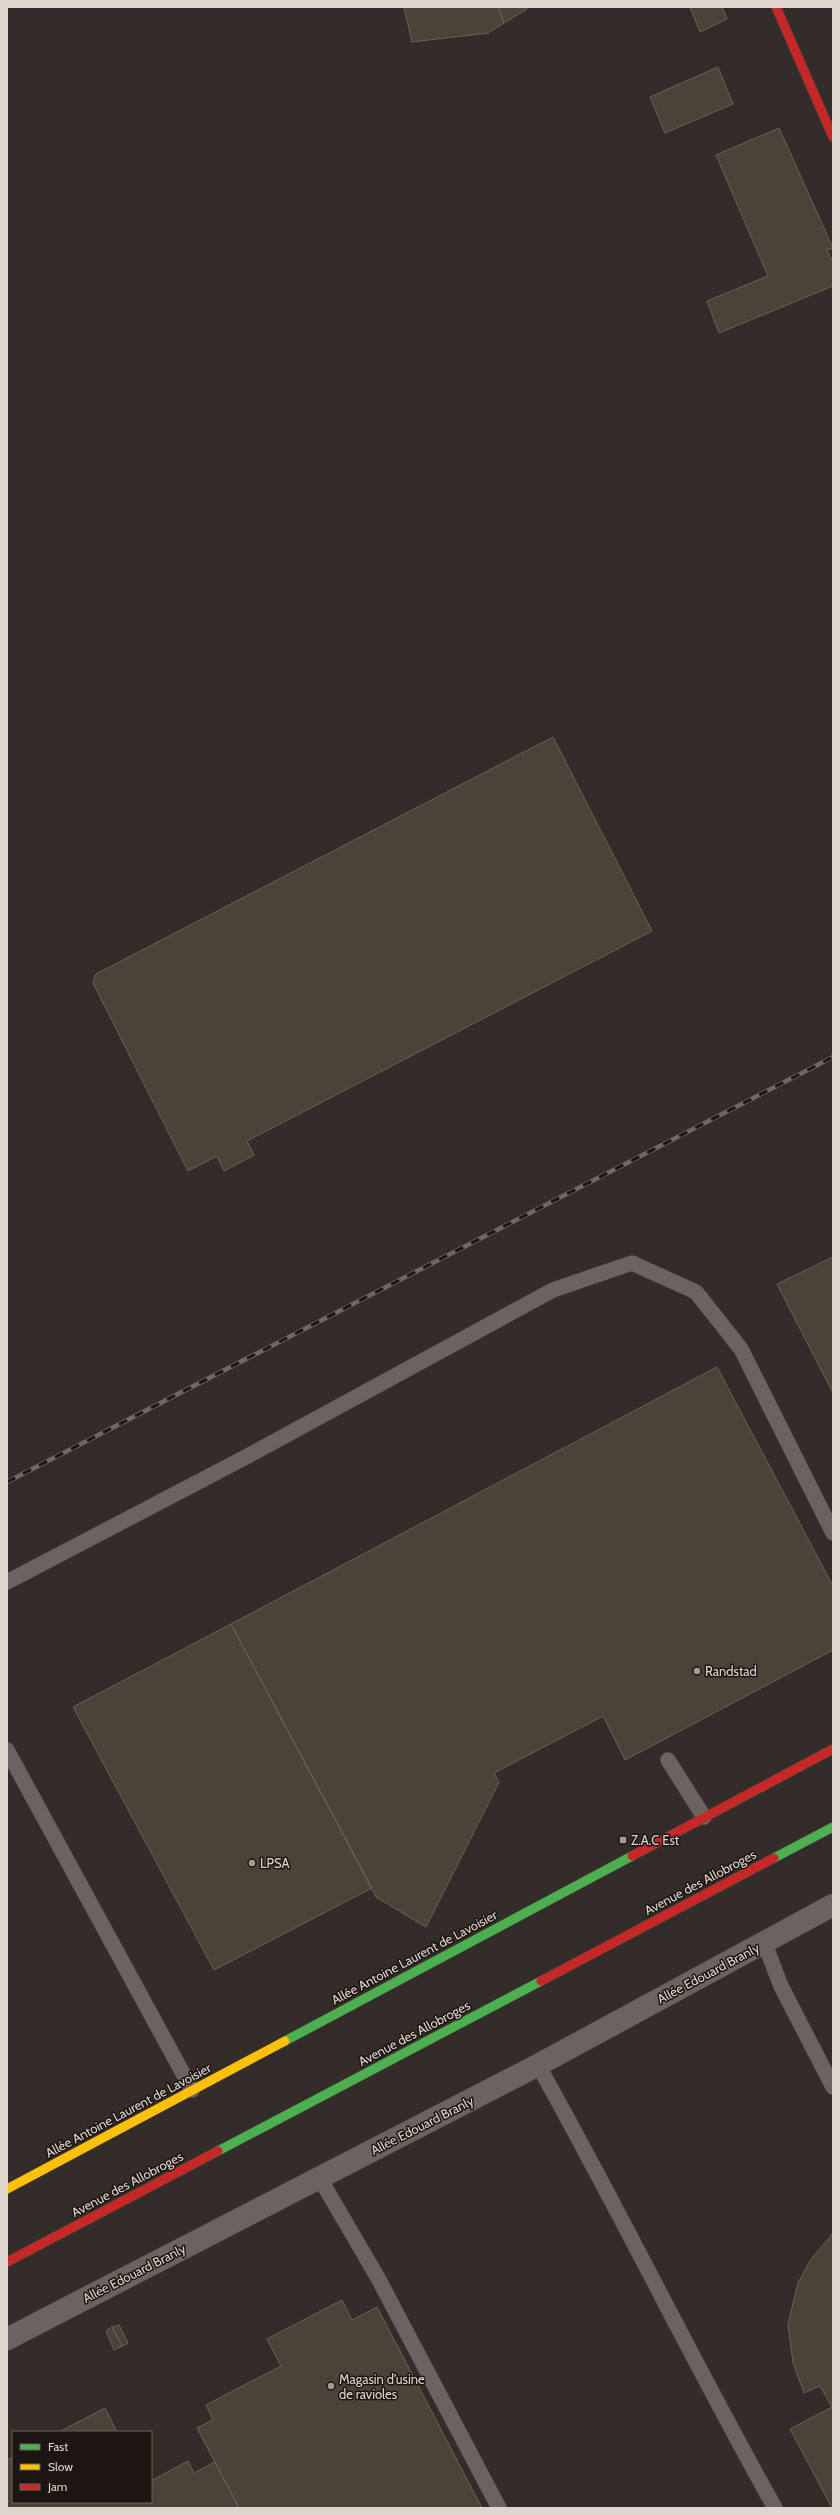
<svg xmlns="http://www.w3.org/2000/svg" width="840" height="2515" font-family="Cabin,sans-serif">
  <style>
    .building { fill: #4c4238; stroke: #67615c }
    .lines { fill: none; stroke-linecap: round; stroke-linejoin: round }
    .lane-casing { stroke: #4f4743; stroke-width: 16 }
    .street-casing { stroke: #4f4743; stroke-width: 23 }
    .fast-casing { stroke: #4f4743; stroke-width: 10 }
    .slow-casing { stroke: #4f4743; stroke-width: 10 }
    .jam-casing { stroke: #4f4743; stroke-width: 10 }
    .lane { stroke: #6a635f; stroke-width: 15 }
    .street { stroke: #6a635f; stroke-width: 22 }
    .fast { stroke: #4caf50; stroke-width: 9 }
    .slow { stroke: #ffc107; stroke-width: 9 }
    .jam { stroke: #c62828; stroke-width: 9 }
    .rail-casing { stroke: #6e6864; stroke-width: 4.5 }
    .rail { stroke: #1c1511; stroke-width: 3; stroke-dasharray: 9; stroke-linecap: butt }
    .poi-dot { fill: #a39a95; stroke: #1c1511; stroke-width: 1.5 }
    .labels { text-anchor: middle; stroke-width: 3; stroke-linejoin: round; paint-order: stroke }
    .poi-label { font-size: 13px; fill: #dfd5cf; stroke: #1c1511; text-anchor: start }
    .street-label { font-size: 13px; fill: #dfd5cf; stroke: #1c1511 }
  </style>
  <rect width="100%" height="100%" fill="#342c28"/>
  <path class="building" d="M 404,7 L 498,7 L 504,23 L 488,33 L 412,42 Z
    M 498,7 L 526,7 L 527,9 L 504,23 Z
    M 690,7 L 722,7 L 727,19 L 700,32 Z
    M 718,67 L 733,104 L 665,133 L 650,97 Z
    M 779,128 L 833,248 L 827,250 L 833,263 L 833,286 L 719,333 L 707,301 L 768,276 L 716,155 Z
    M 553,737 L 652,931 L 247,1141 L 254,1155 L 224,1171 L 217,1156 L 188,1171 L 93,983 L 96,974 Z
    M 833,1257 L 833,1393 L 777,1284 Z
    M 717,1367 L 833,1586 L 833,1650 L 625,1760 L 603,1716 L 494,1773 L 499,1782 L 426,1927 L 376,1897 L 231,1624 Z
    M 231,1624 L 372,1888 L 214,1970 L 73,1707 Z
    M 833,2233 L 833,2508 L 832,2508 L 790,2429 L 832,2407 L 820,2386 L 804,2393 L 793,2363 L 788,2324 L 798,2283 L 810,2261 Z
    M 342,2300 L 352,2320 L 377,2307 L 482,2508 L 239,2508 L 197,2428 L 213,2420 L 206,2405 L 281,2366 L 267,2339 Z
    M 119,2325 L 128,2343 L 122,2346 L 112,2327 Z
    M 112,2327 L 122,2346 L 114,2350 L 106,2331 Z
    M 105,2408 L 117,2432 L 59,2432 Z
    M 13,2457 L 13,2502 L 151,2502 L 151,2481 L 188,2461 L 194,2473 L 215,2462 L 239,2508 L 7,2508 L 7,2460 Z"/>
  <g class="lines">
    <g class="lane-casing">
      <path id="lane" d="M 7,1582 L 244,1458 L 553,1290 L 632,1263 L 696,1292 L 741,1349 L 833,1533
        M 7,1750 L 192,2090
        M 668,1760 L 704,1817
        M 764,1942 L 781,1986 L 833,2087
        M 538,2065 C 620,2211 693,2362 775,2508
        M 319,2177 L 378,2278 L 499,2508"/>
    </g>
    <g class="street-casing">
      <path id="street" d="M 7,2339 L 538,2065 L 833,1905"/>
    </g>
    <g class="fast-casing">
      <path id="fast" d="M 774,1858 L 833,1827
        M 285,2041 L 632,1856
        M 218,2151 L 541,1981"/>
    </g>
    <g class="slow-casing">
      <path id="slow" d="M 7,2189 L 285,2041"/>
    </g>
    <g class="jam-casing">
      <path id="jam" d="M 776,7 L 833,137
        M 632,1856 L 833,1749
        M 541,1981 L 774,1858
        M 7,2262 L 218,2151"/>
    </g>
    <use href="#lane" class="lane"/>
    <use href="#street" class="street"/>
    <use href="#fast" class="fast"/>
    <use href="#slow" class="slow"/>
    <use href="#jam" class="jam"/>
    <g class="rail-casing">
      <path id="rail" d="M 7,1482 L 833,1057"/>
    </g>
    <use href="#rail" class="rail"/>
  </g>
  <g class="poi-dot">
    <circle cx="697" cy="1671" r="4"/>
    <rect x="619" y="1836" width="8" height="8" rx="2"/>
    <circle cx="252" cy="1863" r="4"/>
    <circle cx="331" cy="2386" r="4"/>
  </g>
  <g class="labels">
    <g class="poi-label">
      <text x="705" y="1676">Randstad</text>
      <text x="631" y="1845">Z.A.C Est</text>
      <text x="260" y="1868">LPSA</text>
      <text x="339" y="2384">Magasin d’usine<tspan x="339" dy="15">de ravioles</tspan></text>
    </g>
    <g class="street-label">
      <text transform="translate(700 1882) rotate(-28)" y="5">Avenue des Allobroges</text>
      <text transform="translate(414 1957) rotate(-28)" y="5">Allée Antoine Laurent de Lavoisier</text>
      <text transform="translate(708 1973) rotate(-28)" y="5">Allée Edouard Branly</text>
      <text transform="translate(414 2033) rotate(-28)" y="5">Avenue des Allobroges</text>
      <text transform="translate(128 2110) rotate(-28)" y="5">Allée Antoine Laurent de Lavoisier</text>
      <text transform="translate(422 2125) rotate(-27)" y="5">Allée Edouard Branly</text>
      <text transform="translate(127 2184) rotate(-28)" y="5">Avenue des Allobroges</text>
      <text transform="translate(134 2273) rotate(-27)" y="5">Allée Edouard Branly</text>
    </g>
  </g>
  <rect width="840" height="2515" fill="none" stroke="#dfd5cf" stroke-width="16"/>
  <rect x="12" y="2431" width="140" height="72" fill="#1c1511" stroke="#6a625d"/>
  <rect x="20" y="2444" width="20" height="6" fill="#4caf50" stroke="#6a625d"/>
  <text x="48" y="2451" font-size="12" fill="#dfd5cf">Fast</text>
  <rect x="20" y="2464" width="20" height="6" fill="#ffc107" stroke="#6a625d"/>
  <text x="48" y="2471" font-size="12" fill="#dfd5cf">Slow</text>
  <rect x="20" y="2484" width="20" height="6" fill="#c62828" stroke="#6a625d"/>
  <text x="48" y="2491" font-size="12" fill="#dfd5cf">Jam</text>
</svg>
